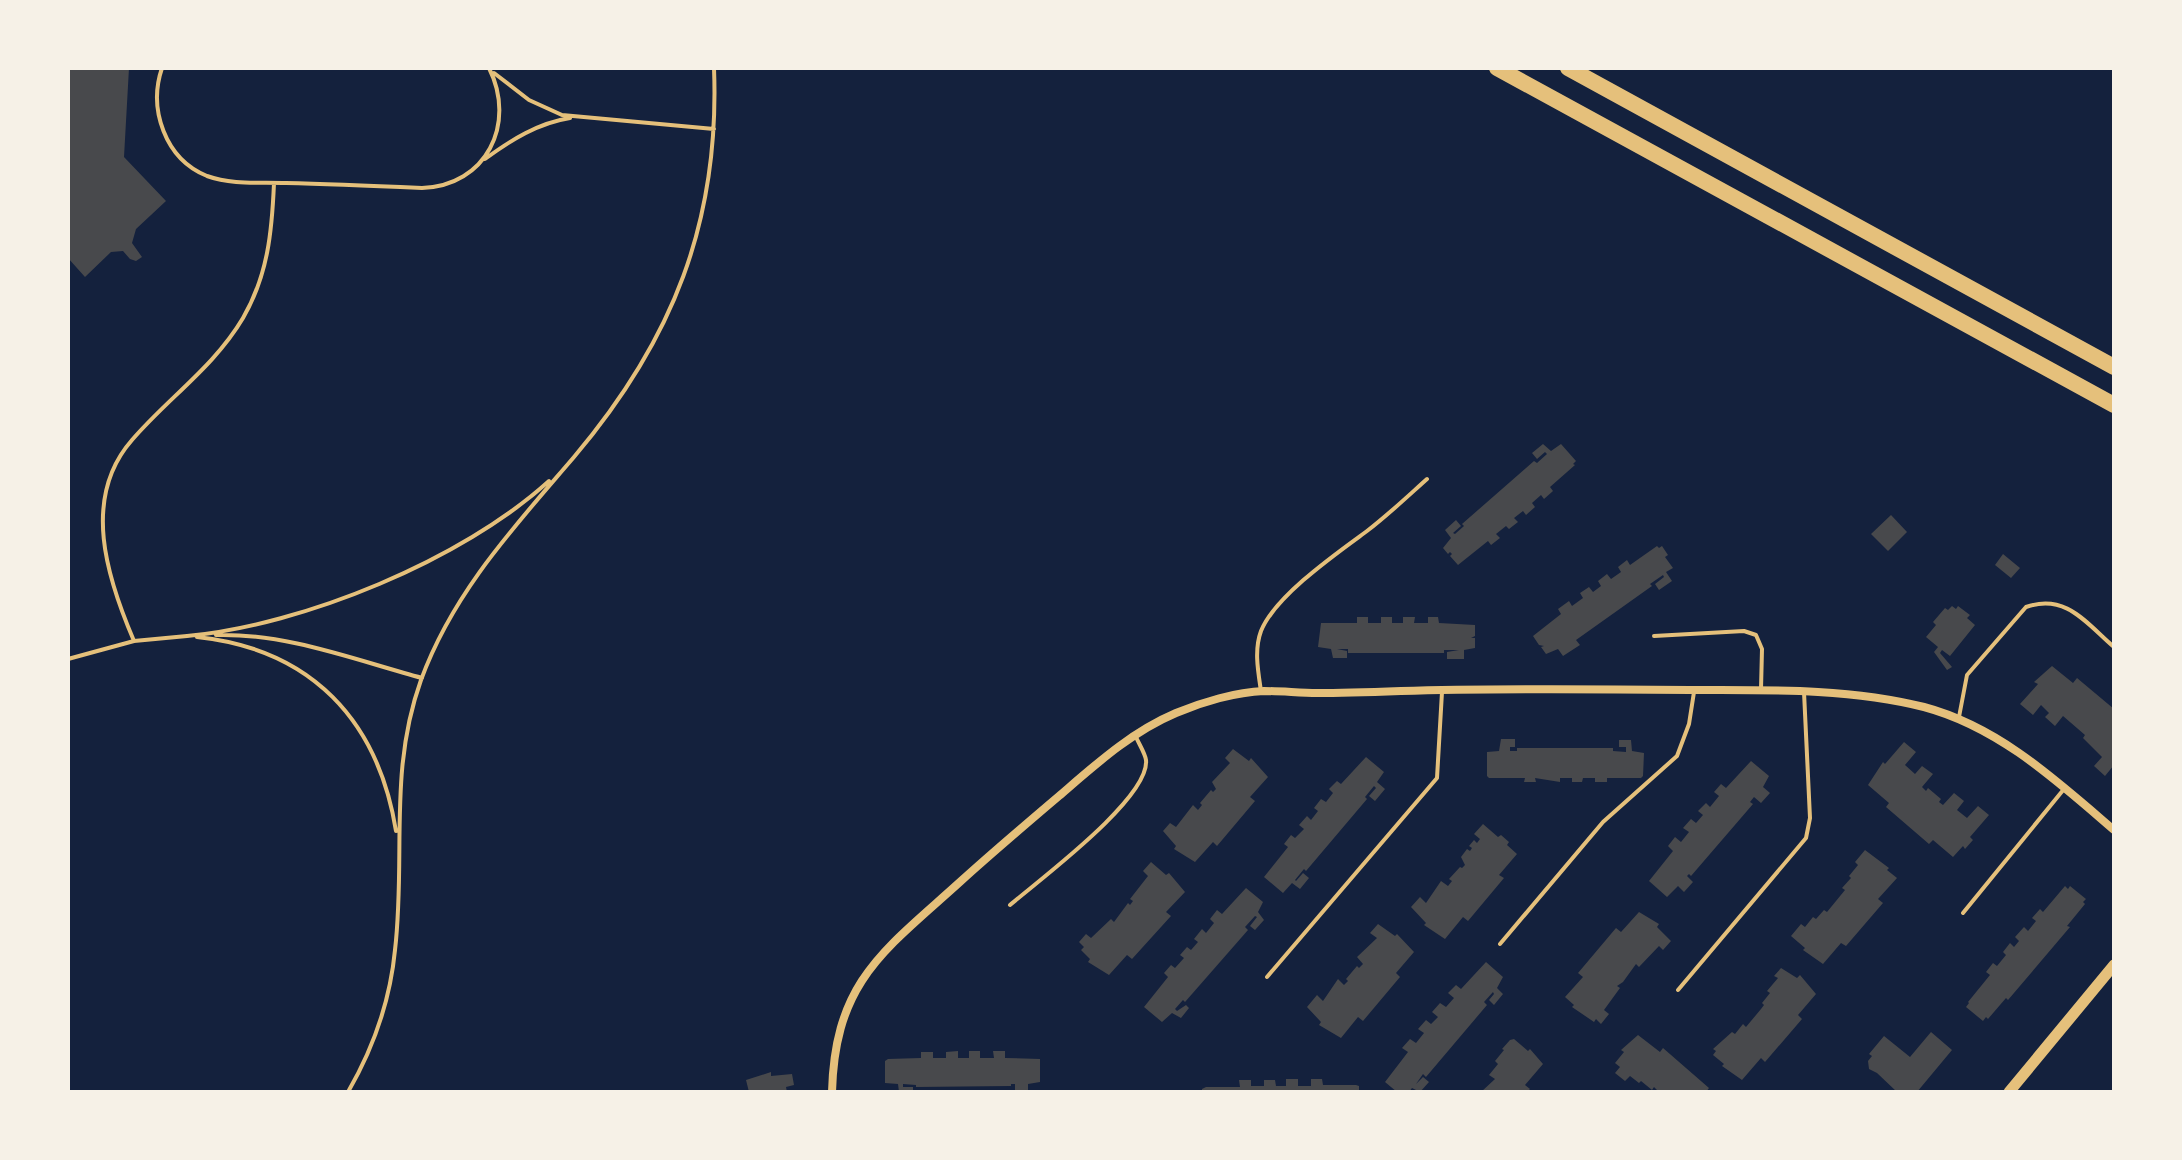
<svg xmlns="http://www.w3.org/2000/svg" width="2182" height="1160" font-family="'Archivo Narrow',sans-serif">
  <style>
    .building { fill: #48494c }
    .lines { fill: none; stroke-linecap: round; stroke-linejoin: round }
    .service { stroke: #e5c07b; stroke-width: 4 }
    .minor { stroke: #e5c07b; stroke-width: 8 }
    .tertiary { stroke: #e5c07b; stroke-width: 11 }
    .motorway { stroke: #e5c07b; stroke-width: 16 }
  </style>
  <rect width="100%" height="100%" fill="#14213d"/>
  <path class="building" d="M 68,68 L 129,68 L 124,157 L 166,201 L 136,229 L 132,243 L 142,257 L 136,261 L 130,259 L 123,251 L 111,252 L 85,277 L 68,258 Z
    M 1543,444 L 1551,451 L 1561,444 L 1576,461 L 1573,464 L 1575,465 L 1550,487 L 1553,491 L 1544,499 L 1541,495 L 1532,503 L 1535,507 L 1526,515 L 1523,511 L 1514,518 L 1518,522 L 1509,529 L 1506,526 L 1496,534 L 1500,538 L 1491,545 L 1488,541 L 1458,565 L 1450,556 L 1452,554 L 1450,552 L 1448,554 L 1443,548 L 1451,538 L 1445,530 L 1456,520 L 1461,526 L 1453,533 L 1455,534 L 1464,526 L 1462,524 L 1534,461 L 1537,463 L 1547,454 L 1545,452 L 1537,459 L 1532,453 Z
    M 1891,515 L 1907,532 L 1888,551 L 1871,534 Z
    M 1657,546 L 1659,548 L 1662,546 L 1668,555 L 1665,557 L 1673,568 L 1666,572 L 1672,581 L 1659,590 L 1655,584 L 1664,577 L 1663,575 L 1650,584 L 1652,586 L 1576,640 L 1580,645 L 1563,656 L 1558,649 L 1546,654 L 1541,647 L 1544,646 L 1539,645 L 1533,636 L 1561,614 L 1558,609 L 1569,601 L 1572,606 L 1583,598 L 1580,593 L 1589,587 L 1593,592 L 1601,586 L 1598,581 L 1607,574 L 1611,579 L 1621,572 L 1618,567 L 1627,560 L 1630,565 Z
    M 2003,554 L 2020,568 L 2011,578 L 1995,565 Z
    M 1952,606 L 1956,609 L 1958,606 L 1970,615 L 1967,618 L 1975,625 L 1950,656 L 1942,650 L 1940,653 L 1952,667 L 1947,670 L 1934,652 L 1938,647 L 1926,637 L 1936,625 L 1933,622 L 1945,608 L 1948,610 Z
    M 1357,617 L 1368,617 L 1368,623 L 1381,623 L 1381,617 L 1392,617 L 1392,623 L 1403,623 L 1403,617 L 1415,617 L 1414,623 L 1428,623 L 1428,617 L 1438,617 L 1439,623 L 1475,625 L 1475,636 L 1471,638 L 1475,638 L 1475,648 L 1464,650 L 1464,659 L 1447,659 L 1447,652 L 1459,650 L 1444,650 L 1444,653 L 1348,653 L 1348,649 L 1337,649 L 1347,651 L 1347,658 L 1333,658 L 1331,649 L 1318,647 L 1321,623 L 1357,623 Z
    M 2052,666 L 2073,683 L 2077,678 L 2114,709 L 2114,765 L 2105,776 L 2094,766 L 2102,757 L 2083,738 L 2085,735 L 2063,716 L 2055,726 L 2045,717 L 2049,713 L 2041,705 L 2033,715 L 2020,704 L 2038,684 L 2034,682 Z
    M 1501,739 L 1515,739 L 1515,747 L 1510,747 L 1510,751 L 1517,751 L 1517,748 L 1613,748 L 1613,751 L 1626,752 L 1626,747 L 1619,747 L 1619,740 L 1631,740 L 1632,751 L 1644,753 L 1643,776 L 1641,778 L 1607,778 L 1607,782 L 1595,782 L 1595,778 L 1583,778 L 1582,782 L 1572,782 L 1572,778 L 1560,778 L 1560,782 L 1535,778 L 1536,782 L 1524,782 L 1525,778 L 1489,778 L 1487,776 L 1487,752 L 1499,751 Z
    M 1904,742 L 1916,752 L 1905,765 L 1915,774 L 1922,766 L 1933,774 L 1922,787 L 1926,791 L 1928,788 L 1941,799 L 1939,802 L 1943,805 L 1954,793 L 1964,801 L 1957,810 L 1967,818 L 1978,806 L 1989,815 L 1970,837 L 1973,840 L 1965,849 L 1963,846 L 1953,857 L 1933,840 L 1929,844 L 1886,807 L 1889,803 L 1868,785 L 1883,762 L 1885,764 Z
    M 1233,749 L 1249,761 L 1251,758 L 1268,777 L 1250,797 L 1255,801 L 1217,846 L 1213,842 L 1195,862 L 1174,849 L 1176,846 L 1163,831 L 1170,823 L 1176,827 L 1193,805 L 1198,810 L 1202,805 L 1200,803 L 1211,790 L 1213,792 L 1216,789 L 1212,782 L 1230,763 L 1225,758 Z
    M 1366,757 L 1384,772 L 1377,782 L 1385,789 L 1375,801 L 1369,796 L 1376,788 L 1374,786 L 1365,797 L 1367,799 L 1306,871 L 1304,869 L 1295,880 L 1296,881 L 1303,873 L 1309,878 L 1300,889 L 1292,883 L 1283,893 L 1264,877 L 1288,847 L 1284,844 L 1291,835 L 1295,838 L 1304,829 L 1299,825 L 1307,816 L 1311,820 L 1318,811 L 1314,808 L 1321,799 L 1326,802 L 1333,793 L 1329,789 L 1337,781 L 1341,784 Z
    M 1751,761 L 1769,776 L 1763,787 L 1770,793 L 1761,803 L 1754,797 L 1750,802 L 1753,804 L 1691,876 L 1689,874 L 1687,876 L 1693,882 L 1684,892 L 1678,886 L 1667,897 L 1649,881 L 1673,851 L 1668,846 L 1675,837 L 1681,842 L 1689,832 L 1683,828 L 1691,819 L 1696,823 L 1703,815 L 1698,811 L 1706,803 L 1710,807 L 1719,796 L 1714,792 L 1721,784 L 1726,788 Z
    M 1483,824 L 1498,837 L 1501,835 L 1509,842 L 1507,845 L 1517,854 L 1499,875 L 1504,878 L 1468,921 L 1463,917 L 1445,939 L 1424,925 L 1426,923 L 1411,907 L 1420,897 L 1426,903 L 1441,881 L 1448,886 L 1452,881 L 1449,879 L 1460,867 L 1462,868 L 1465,865 L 1461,857 L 1467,849 L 1470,851 L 1472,848 L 1469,846 L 1474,840 L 1477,843 L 1480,839 L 1474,834 Z
    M 1865,850 L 1889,868 L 1887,870 L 1897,878 L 1878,899 L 1883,903 L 1846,946 L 1841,943 L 1823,964 L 1803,950 L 1805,948 L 1791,936 L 1801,924 L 1805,927 L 1813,917 L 1816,919 L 1824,910 L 1827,912 L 1845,890 L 1842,888 L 1851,878 L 1849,876 L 1858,865 L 1855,862 Z
    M 1151,862 L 1166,875 L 1169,873 L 1185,892 L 1166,912 L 1171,916 L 1132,959 L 1127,955 L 1109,975 L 1088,962 L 1090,959 L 1081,950 L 1084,947 L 1079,942 L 1086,934 L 1091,938 L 1111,919 L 1114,922 L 1128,903 L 1130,905 L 1133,901 L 1130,899 L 1148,876 L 1143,871 Z
    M 2065,886 L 2068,889 L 2070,886 L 2086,899 L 2083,902 L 2085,904 L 2067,926 L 2070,927 L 2008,1000 L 2006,998 L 1988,1019 L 1986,1017 L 1983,1021 L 1966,1007 L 1969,1003 L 1968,1002 L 1990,975 L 1986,972 L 1993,963 L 1997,966 L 2006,955 L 2003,952 L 2010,943 L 2014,947 L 2019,941 L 2015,937 L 2024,927 L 2028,931 L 2036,921 L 2032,918 L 2040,909 L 2043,912 Z
    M 1246,888 L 1263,902 L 1258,912 L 1264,920 L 1255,930 L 1250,926 L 1257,917 L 1255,916 L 1245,927 L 1248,930 L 1185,1002 L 1183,1000 L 1175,1009 L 1177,1011 L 1186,1005 L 1189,1008 L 1181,1018 L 1172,1013 L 1162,1022 L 1144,1007 L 1168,977 L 1164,973 L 1171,965 L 1175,968 L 1184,958 L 1180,955 L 1187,947 L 1191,950 L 1198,942 L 1194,939 L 1202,929 L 1206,933 L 1214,923 L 1210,919 L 1217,910 L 1222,914 Z
    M 1639,912 L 1659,924 L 1657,927 L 1671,941 L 1663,950 L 1659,946 L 1639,967 L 1636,964 L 1623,982 L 1617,986 L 1620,988 L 1604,1010 L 1609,1014 L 1601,1024 L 1596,1019 L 1594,1022 L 1572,1007 L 1574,1005 L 1565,997 L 1583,977 L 1578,973 L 1616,928 L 1621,932 Z
    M 1378,924 L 1395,936 L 1397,934 L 1414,952 L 1396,973 L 1400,977 L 1363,1021 L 1358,1017 L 1341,1038 L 1319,1025 L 1321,1022 L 1307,1007 L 1317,995 L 1323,1001 L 1338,979 L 1344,985 L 1348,981 L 1346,979 L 1357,966 L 1359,968 L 1363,964 L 1357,957 L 1377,938 L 1370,933 Z
    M 1486,962 L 1503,977 L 1497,988 L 1503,994 L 1494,1005 L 1489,1000 L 1494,994 L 1493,992 L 1484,1002 L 1487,1005 L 1426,1077 L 1423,1074 L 1416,1084 L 1423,1077 L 1429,1082 L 1420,1092 L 1412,1088 L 1409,1092 L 1397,1092 L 1385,1082 L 1408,1052 L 1402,1048 L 1410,1039 L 1416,1043 L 1424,1033 L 1418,1029 L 1426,1020 L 1431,1024 L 1438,1017 L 1432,1012 L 1440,1003 L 1446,1007 L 1454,998 L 1448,993 L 1456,985 L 1461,989 Z
    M 1781,968 L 1797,978 L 1800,975 L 1816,994 L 1798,1015 L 1802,1019 L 1765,1062 L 1761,1058 L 1742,1080 L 1722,1066 L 1724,1064 L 1713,1055 L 1716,1051 L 1713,1049 L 1732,1032 L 1735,1034 L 1743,1024 L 1746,1027 L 1761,1009 L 1764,1005 L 1762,1003 L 1770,993 L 1767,991 L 1778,978 L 1774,976 Z
    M 1931,1032 L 1952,1050 L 1917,1092 L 1897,1092 L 1877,1073 L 1869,1069 L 1868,1061 L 1872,1056 L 1869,1054 L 1884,1036 L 1910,1057 Z
    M 1638,1035 L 1660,1052 L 1663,1048 L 1709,1088 L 1706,1092 L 1659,1092 L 1654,1087 L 1652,1090 L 1641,1081 L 1639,1083 L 1630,1076 L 1625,1081 L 1615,1073 L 1620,1067 L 1615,1063 L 1624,1052 L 1621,1050 Z
    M 1514,1039 L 1528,1051 L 1530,1049 L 1543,1064 L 1525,1085 L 1530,1089 L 1527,1092 L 1481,1092 L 1495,1079 L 1489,1075 L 1498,1064 L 1495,1061 L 1504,1050 L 1502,1049 L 1510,1040 Z
    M 958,1051 L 958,1058 L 969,1058 L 969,1051 L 980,1051 L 980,1058 L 994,1058 L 993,1051 L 1005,1051 L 1005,1058 L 1040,1059 L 1040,1082 L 1028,1084 L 1028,1092 L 1015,1092 L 1015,1084 L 1011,1084 L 1011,1086 L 916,1087 L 916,1085 L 903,1084 L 903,1087 L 913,1087 L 913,1092 L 899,1092 L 898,1084 L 885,1083 L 885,1061 L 888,1059 L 921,1058 L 921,1052 L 933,1052 L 933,1058 L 946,1058 L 946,1052 Z
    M 771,1072 L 771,1076 L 792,1074 L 794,1085 L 786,1087 L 787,1092 L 749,1092 L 746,1080 Z
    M 1286,1079 L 1298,1079 L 1298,1086 L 1311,1086 L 1311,1079 L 1322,1079 L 1323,1085 L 1356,1085 L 1359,1086 L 1359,1092 L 1202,1092 L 1202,1089 L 1206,1087 L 1240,1087 L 1239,1080 L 1251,1080 L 1251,1086 L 1264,1086 L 1264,1080 L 1275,1080 L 1276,1086 L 1286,1086 Z"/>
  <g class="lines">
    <path class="service" d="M 162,68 C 148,109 165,159 207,176 C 232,185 260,182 286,183 C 331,184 377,186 422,188 C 486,186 517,124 489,68
      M 494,73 L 529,100 L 562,115 L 714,129
      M 485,159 C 511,140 538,123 570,118
      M 216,635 C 286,633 355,660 422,678
      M 187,636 C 304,625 462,560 549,481
      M 1654,636 L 1744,631 L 1756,635 L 1762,649 L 1761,689
      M 197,637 C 311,649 378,720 396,831
      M 134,641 C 107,578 81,498 132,440 C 168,398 214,367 243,318 C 268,275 272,231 274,183
      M 68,659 L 134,641 L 187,636
      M 1261,691 C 1258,671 1254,650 1261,631 C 1275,596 1337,553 1367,531 C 1388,515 1408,496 1427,479
      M 1959,717 L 1967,675 L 2026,607 C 2066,593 2086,623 2114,647
      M 1010,905 C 1039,880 1150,798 1146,760 C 1145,753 1139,744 1136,737
      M 1963,913 L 2064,789
      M 1500,944 L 1603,822 L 1677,756 L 1689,724 L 1694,692
      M 1267,977 L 1437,778 L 1442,692
      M 1678,990 L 1806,838 L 1810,818 L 1804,692
      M 348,1092 C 374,1047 390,1002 395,950 C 406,856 388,772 421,680 C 453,592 515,526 574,457 C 673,340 720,221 714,68"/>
    <path class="minor" d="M 832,1092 C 835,980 885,950 961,881 C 993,852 1026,824 1059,796 C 1095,765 1131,732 1176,713 C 1202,702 1236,692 1264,691 C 1282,691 1300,693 1317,693 C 1345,693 1373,692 1401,691 C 1497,688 1594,689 1690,690 C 1767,690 1849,688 1924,707 C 1999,727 2057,781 2114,830"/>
    <path class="tertiary" d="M 2009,1092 L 2114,965"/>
    <path class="motorway" d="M 1497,68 L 2114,405
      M 1568,68 L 2114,367"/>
  </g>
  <rect width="2182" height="1160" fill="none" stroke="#f6f1e7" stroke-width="140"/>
</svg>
